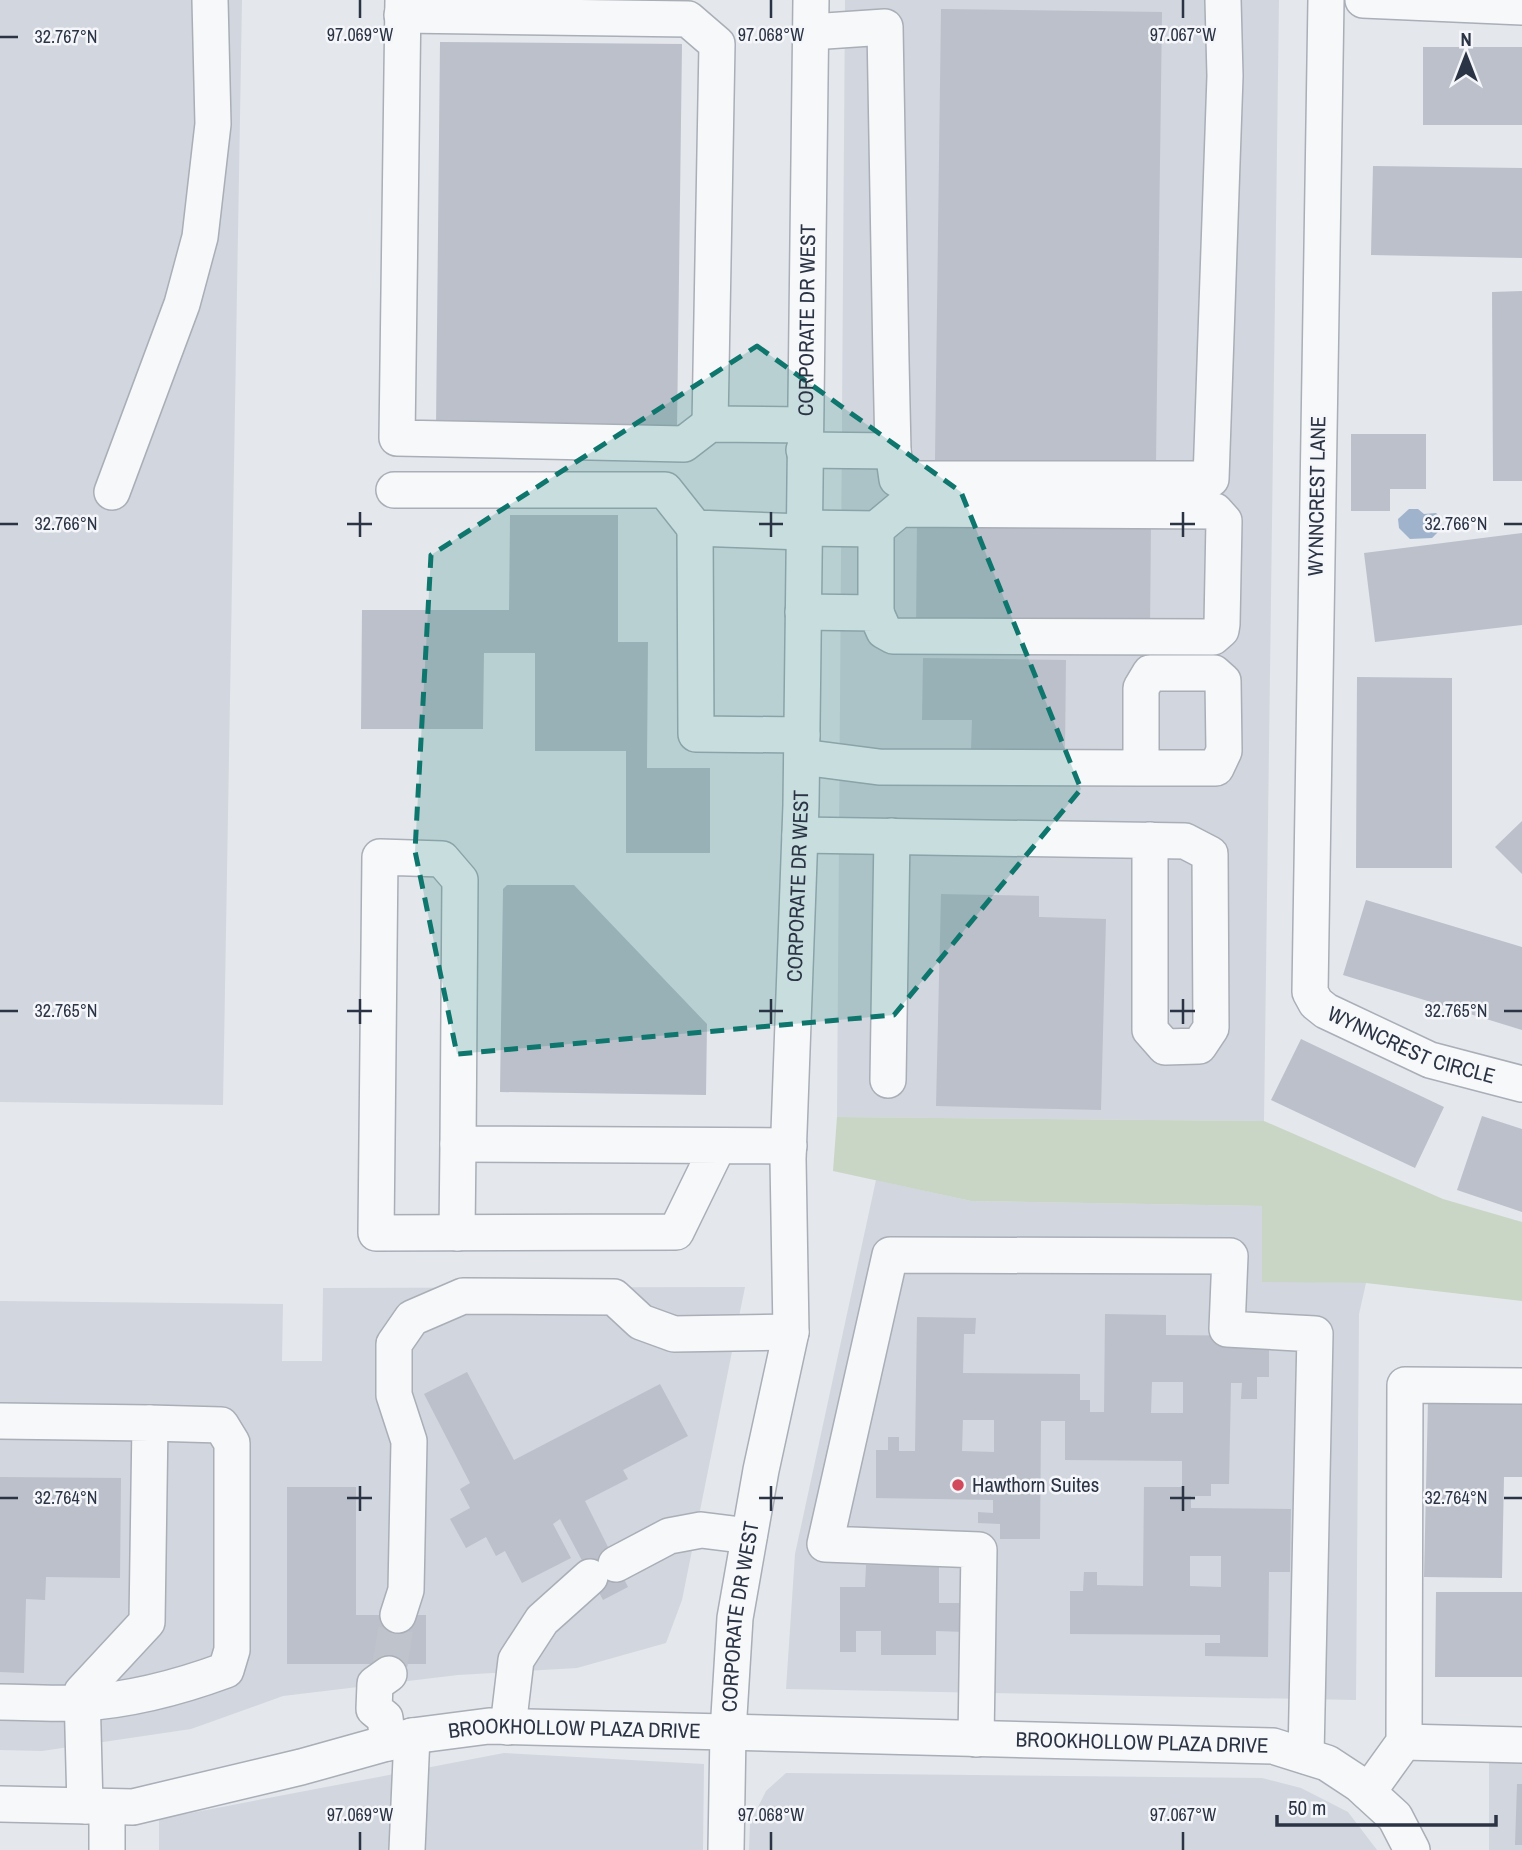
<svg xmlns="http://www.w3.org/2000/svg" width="1522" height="1850" font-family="'Archivo Narrow',sans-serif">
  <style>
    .built { fill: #d2d6de }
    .green { fill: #c9d6c5 }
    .water { fill: #9fb4cc }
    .building { fill: #bbc0ca; fill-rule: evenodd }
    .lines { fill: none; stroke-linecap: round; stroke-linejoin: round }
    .minor-tunnel { stroke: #bfc3cb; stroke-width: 35; stroke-dasharray: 35 18; stroke-linecap: butt }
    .minor-casing { stroke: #a9aeb7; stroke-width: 38 }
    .minor { stroke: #f7f8fa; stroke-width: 35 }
    .marked { fill: #0f766e; fill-opacity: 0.2; stroke: #0f766e; stroke-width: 5; stroke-dasharray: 14 9; stroke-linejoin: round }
    .ticks { fill: none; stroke: #2b3445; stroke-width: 2.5 }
    .poi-dot { fill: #d1495b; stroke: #f4f6f9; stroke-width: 2.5 }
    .labels { text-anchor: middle; stroke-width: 5; stroke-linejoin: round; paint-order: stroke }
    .street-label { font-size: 21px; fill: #2b3445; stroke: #f4f6f9 }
    .poi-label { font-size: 21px; fill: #2b3445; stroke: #f4f6f9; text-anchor: start }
    .ticks-label { font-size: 18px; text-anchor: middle; fill: #2b3445; stroke: #f4f6f9; stroke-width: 5; stroke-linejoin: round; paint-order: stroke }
  </style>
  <rect width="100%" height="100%" fill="#e4e7ec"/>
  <path class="built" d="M 0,0 L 242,0 L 223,1105 L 0,1102 Z
    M 845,0 L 1279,0 L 1264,1121 L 837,1117 Z
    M 876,1180 L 971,1201 L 1263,1206 L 1262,1281 L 1366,1283 L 1359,1314 L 1356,1700 L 786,1689 L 795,1554 Z
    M 745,1287 L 682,1600 L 666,1643 L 577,1668 L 458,1675 L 283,1696 L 191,1729 L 42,1751 L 0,1750 L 0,1301 L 283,1304 L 282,1361 L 322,1361 L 323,1288 Z
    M 1489,1747 L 1522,1747 L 1522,1850 L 1489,1850 Z
    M 504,1753 L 704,1764 L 703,1850 L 159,1850 L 159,1819 Z
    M 786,1773 L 1262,1778 L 1301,1788 L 1348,1812 L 1377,1850 L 749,1850 L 750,1823 L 766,1791 Z"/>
  <path class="green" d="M 837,1117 L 1264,1121 L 1443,1199 L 1522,1222 L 1522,1301 L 1366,1283 L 1262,1282 L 1262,1206 L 971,1201 L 833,1171 Z"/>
  <path class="water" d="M 1409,509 L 1418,509 L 1424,514 L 1436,513 L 1442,519 L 1441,529 L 1432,538 L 1410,539 L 1399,528 L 1398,519 Z"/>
  <path class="building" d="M 941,9 L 1162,12 L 1156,462 L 935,460 Z
    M 440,42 L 682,44 L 677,431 L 436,428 Z
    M 1423,47 L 1522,47 L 1522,125 L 1423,125 Z
    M 1373,166 L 1522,168 L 1522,258 L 1371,255 Z
    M 1522,291 L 1522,481 L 1493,481 L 1492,292 Z
    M 1351,434 L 1426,434 L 1426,489 L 1390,489 L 1390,511 L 1351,511 Z
    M 510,515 L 618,515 L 618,642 L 648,642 L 647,768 L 710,768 L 710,853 L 626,853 L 626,751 L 535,751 L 535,653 L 484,653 L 483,729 L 361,729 L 362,610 L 509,610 Z
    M 917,519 L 1151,521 L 1150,629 L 916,627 Z
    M 1522,533 L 1522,625 L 1375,642 L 1364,553 Z
    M 923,658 L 1066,660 L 1065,750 L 971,749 L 972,720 L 922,720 Z
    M 1357,677 L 1452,678 L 1452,868 L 1356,868 Z
    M 1522,821 L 1522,874 L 1495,847 Z
    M 507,885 L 574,885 L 707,1024 L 706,1095 L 500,1092 L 503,889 Z
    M 941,894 L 1039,896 L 1039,917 L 1106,919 L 1101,1110 L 936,1106 Z
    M 1366,900 L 1522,947 L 1522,1030 L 1343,975 Z
    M 1301,1039 L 1444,1107 L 1415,1168 L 1271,1100 Z
    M 1482,1116 L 1522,1129 L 1522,1212 L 1457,1190 Z
    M 1105,1314 L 1166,1315 L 1166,1335 L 1269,1336 L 1269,1377 L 1257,1377 L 1257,1399 L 1241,1399 L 1242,1383 L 1231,1383 L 1229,1484 L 1211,1484 L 1211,1496 L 1191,1496 L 1191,1508 L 1291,1509 L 1290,1572 L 1269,1572 L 1268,1657 L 1205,1656 L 1205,1643 L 1220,1643 L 1220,1635 L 1070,1634 L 1070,1591 L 1083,1591 L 1084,1572 L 1097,1572 L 1097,1585 L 1143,1586 L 1144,1487 L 1182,1487 L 1182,1461 L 1065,1460 L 1065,1421 L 1041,1421 L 1040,1539 L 1000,1539 L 1000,1524 L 978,1523 L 978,1512 L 993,1513 L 993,1500 L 876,1498 L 876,1450 L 888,1450 L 888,1437 L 899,1437 L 899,1451 L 915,1451 L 917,1317 L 976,1318 L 975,1334 L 964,1334 L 963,1373 L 1080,1374 L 1080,1400 L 1090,1400 L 1090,1412 L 1104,1412 ZM 1152,1382 L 1183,1382 L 1183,1413 L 1151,1413 ZM 963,1420 L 994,1420 L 994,1452 L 962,1451 ZM 1190,1556 L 1221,1556 L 1221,1587 L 1190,1586 Z
    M 467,1372 L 514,1460 L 660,1384 L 688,1436 L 623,1470 L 628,1479 L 585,1501 L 628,1587 L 603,1600 L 560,1519 L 553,1524 L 571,1558 L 522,1583 L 505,1551 L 496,1556 L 486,1537 L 466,1548 L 450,1519 L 470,1508 L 460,1489 L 470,1483 L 424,1394 Z
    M 1428,1400 L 1522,1402 L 1522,1477 L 1504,1477 L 1502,1578 L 1424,1577 Z
    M 0,1477 L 121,1478 L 120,1578 L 46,1577 L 45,1600 L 26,1599 L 24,1673 L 0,1672 Z
    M 287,1487 L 356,1487 L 356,1615 L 426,1615 L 426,1664 L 287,1664 Z
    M 866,1565 L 939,1566 L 939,1603 L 967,1603 L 966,1632 L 936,1631 L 936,1655 L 881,1655 L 881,1631 L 856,1631 L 856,1652 L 840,1652 L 840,1587 L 865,1587 Z
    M 1436,1592 L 1522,1592 L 1522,1677 L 1435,1677 Z
    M 1517,1784 L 1522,1784 L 1522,1845 L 1515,1845 Z"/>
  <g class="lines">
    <path class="minor-tunnel" d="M 390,1664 L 398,1615"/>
    <g class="minor-casing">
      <g id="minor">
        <path d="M 403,0 L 397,438 L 684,444 L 710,424 L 804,425"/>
        <path id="s1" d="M 1326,0 L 1310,992 L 1316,1003 L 1326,1011 L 1430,1060 L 1522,1084"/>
        <path d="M 1363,0 L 1522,7"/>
        <path d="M 402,15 L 688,19 L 717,44 L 710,424"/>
        <path d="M 811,32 L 885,27 L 891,361 L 893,451 L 897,479 L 1211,479 L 1225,76 L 1223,0"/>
        <path d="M 804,450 L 893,451"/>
        <path d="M 394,490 L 665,490 L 695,528 L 803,532"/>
        <path d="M 112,492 L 182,304 L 200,237 L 213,124 L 210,0"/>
        <path d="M 695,528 L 696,734 L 802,735"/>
        <path d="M 803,612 L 876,613 L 884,631 L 893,636 L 1213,637 L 1221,630 L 1222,624 L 1224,521 L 1215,511 L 900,509 L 876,529 L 803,528"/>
        <path d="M 876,613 L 876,529"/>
        <path d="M 802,757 L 879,767 L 1141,768 L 1141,688 L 1150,673 L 1214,673 L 1223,681 L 1224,751 L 1216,768 L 1141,768"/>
        <path d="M 800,835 L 1185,841 L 1210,854 L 1211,1028 L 1199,1046 L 1165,1047 L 1150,1030 L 1150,840"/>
        <path d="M 888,1080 L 892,836"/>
        <path d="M 718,1146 L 676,1232 L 376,1233 L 380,857 L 442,859 L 460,880 L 458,1144 L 789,1146"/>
        <path d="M 457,1233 L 458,1144"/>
        <path d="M 0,1421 L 150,1423 L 147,1622 L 82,1692 L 85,1806"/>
        <path d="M 616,1564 L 669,1536 L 701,1530 L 749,1536"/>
        <path d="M 398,1615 L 406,1590 L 409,1441 L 394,1395 L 394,1344 L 412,1318 L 463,1296 L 614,1297 L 641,1322 L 674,1334 L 791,1332"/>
        <path d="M 0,1702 C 27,1702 55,1704 82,1703 C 131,1700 180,1687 226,1670 L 232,1650 L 232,1443 L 221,1425 L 150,1423"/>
        <path d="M 508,1727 L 516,1660 L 542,1620 L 590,1577"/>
        <path d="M 976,1739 L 979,1550 L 825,1544 L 890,1255 L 1230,1256 L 1227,1329 L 1315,1334 L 1306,1756"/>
        <path d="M 1404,1742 L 1522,1745"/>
        <path d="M 388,1743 L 385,1718 L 374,1709 L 375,1684 L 389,1674"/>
        <path d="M 1368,1792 L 1404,1742 L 1405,1385 L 1522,1386"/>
        <path id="s2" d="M 0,1804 L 133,1807 L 301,1767 L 412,1736 L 489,1726 L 1273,1746 L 1327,1763 L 1359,1784 L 1395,1817 L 1412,1850"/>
        <path d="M 107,1850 L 107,1807"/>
        <path d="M 407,1850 L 412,1736"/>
        <path id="s3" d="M 726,1850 L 728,1732 L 735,1618 L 761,1470 L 791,1332 L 788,1159 L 801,805 L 811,0"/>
      </g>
    </g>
    <use href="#minor" class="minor"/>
  </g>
  <path class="marked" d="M 757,346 L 961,492 L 1081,789 L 894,1015 L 457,1054 L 415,851 L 431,555 Z"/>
  <path class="ticks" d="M 360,0 L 360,18M 771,0 L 771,18M 1183,0 L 1183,18M 0,37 L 18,37M 360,512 L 360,537M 771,512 L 771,537M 1183,512 L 1183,537M 0,524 L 18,524M 347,524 L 372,524M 759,524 L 783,524M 1170,524 L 1195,524M 1504,524 L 1522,524M 360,999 L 360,1024M 771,999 L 771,1024M 1183,999 L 1183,1024M 0,1011 L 18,1011M 347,1011 L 372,1011M 759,1011 L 783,1011M 1170,1011 L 1195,1011M 1504,1011 L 1522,1011M 360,1486 L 360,1511M 771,1486 L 771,1511M 1183,1486 L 1183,1511M 0,1498 L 18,1498M 347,1498 L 372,1498M 759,1498 L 783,1498M 1170,1498 L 1195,1498M 1504,1498 L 1522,1498M 360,1832 L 360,1850M 771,1832 L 771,1850M 1183,1832 L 1183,1850"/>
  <circle class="poi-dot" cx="958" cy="1485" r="7"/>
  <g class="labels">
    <g class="street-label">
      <text dy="7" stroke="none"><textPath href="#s3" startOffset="1536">CORPORATE DR WEST</textPath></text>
      <text transform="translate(1317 496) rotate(-89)" y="7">WYNNCREST LANE</text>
      <text dy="7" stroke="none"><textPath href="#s3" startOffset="970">CORPORATE DR WEST</textPath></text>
      <text dy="7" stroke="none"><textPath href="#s1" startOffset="1110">WYNNCREST CIRCLE</textPath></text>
      <text dy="7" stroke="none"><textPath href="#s3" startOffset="234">CORPORATE DR WEST</textPath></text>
      <text dy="7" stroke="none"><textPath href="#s2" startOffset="584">BROOKHOLLOW PLAZA DRIVE</textPath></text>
      <text dy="7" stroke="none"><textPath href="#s2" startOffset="1152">BROOKHOLLOW PLAZA DRIVE</textPath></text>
    </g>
    <g class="poi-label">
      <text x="972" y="1492">Hawthorn Suites</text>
    </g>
  </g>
  <g class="ticks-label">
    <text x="360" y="41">97.069°W</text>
    <text x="771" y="41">97.068°W</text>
    <text x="1183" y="41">97.067°W</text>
    <text x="66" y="43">32.767°N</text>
    <text x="66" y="530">32.766°N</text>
    <text x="1456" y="530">32.766°N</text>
    <text x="66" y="1017">32.765°N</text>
    <text x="1456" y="1017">32.765°N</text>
    <text x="66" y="1504">32.764°N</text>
    <text x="1456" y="1504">32.764°N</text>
    <text x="360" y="1821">97.069°W</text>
    <text x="771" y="1821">97.068°W</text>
    <text x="1183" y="1821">97.067°W</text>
  </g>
  <g transform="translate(1466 56)" stroke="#f4f6f9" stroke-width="5" paint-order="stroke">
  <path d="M0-5L12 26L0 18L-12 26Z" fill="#2b3445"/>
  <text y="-10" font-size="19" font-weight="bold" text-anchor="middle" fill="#2b3445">N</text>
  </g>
  <path d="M1277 1815v10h219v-10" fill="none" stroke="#2b3445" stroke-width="3.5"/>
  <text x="1288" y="1815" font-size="21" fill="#2b3445" stroke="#f4f6f9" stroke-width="5" paint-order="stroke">50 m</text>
</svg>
